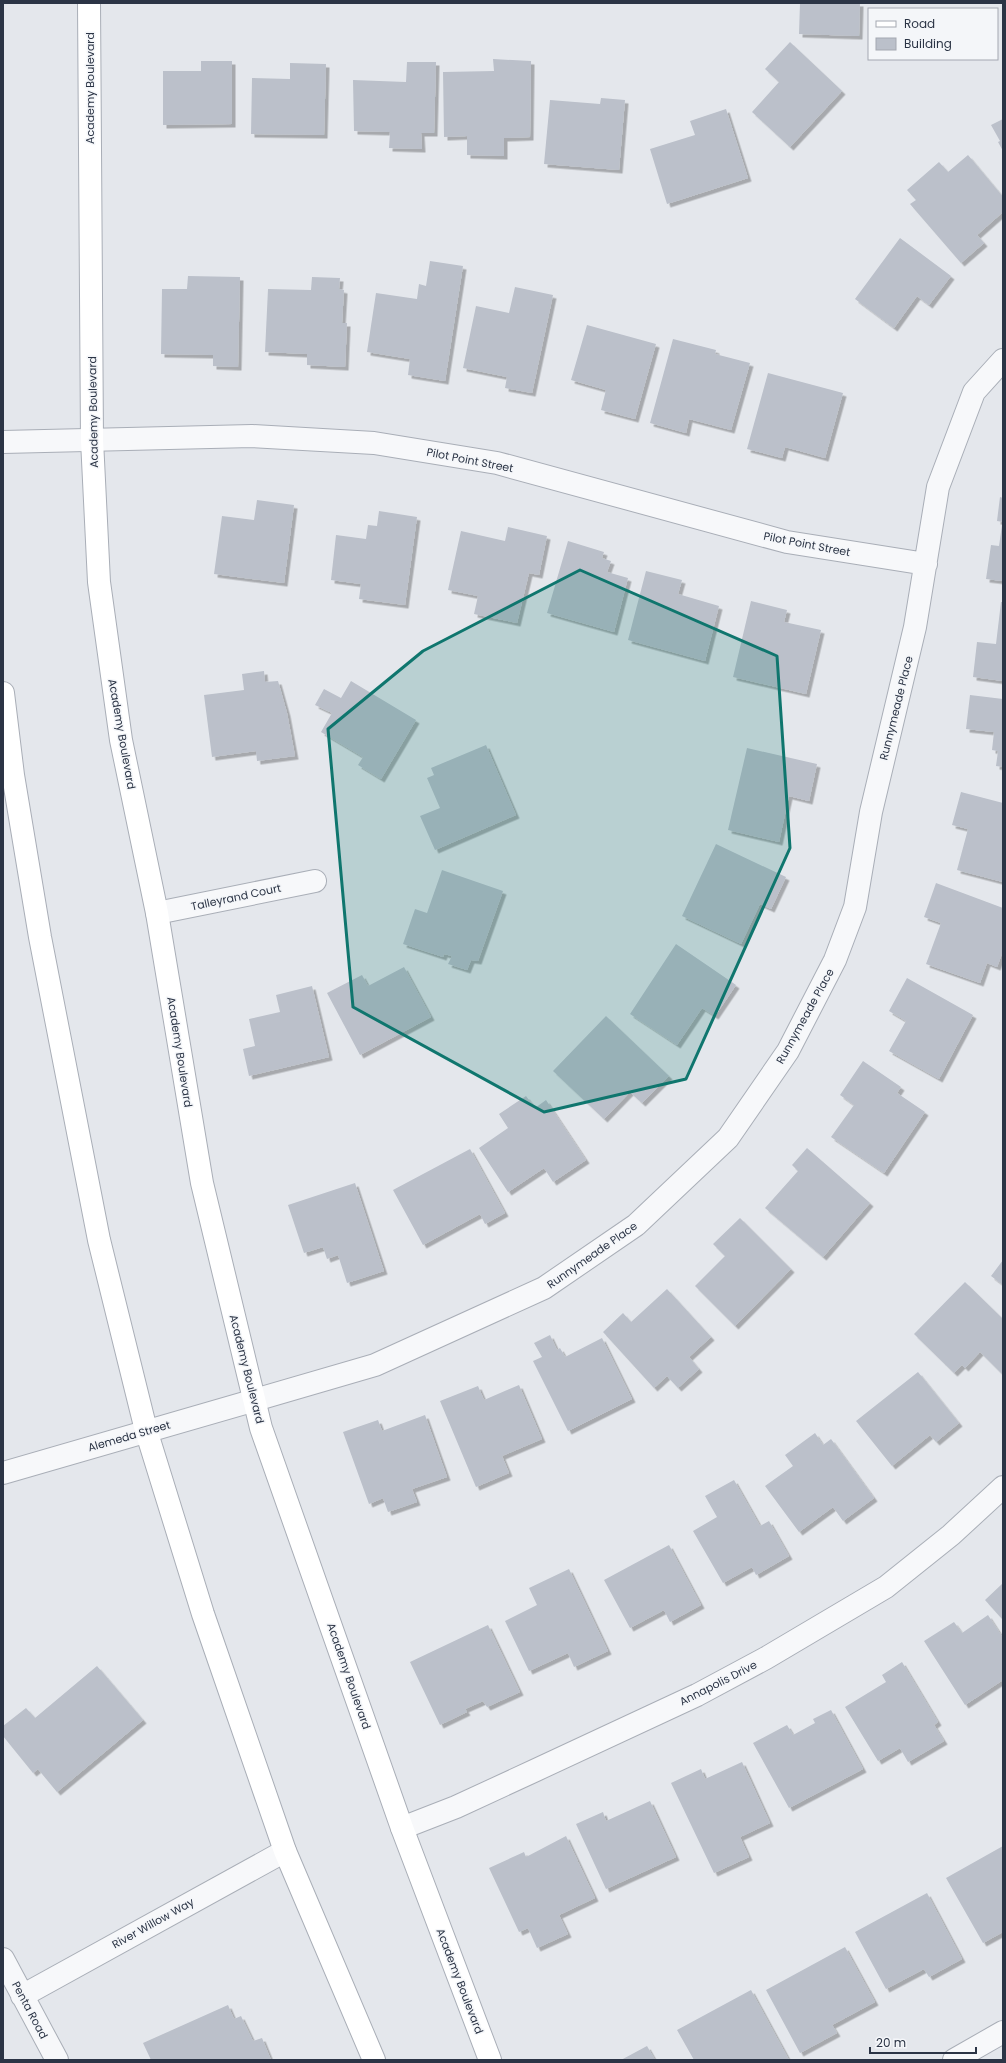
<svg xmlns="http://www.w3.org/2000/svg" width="1006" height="2063" font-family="Poppins,sans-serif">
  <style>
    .building { fill: #bbc0ca; filter: url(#shadow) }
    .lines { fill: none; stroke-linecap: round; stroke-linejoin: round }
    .minor-casing { stroke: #a9aeb7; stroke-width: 24 }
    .tertiary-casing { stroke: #a9aeb7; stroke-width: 24 }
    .secondary-casing { stroke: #a9aeb7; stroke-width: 24 }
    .minor { stroke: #f7f8fa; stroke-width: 22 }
    .tertiary { stroke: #f7f8fa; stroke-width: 22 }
    .secondary { stroke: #fff; stroke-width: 22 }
    .marked { fill: #0f766e; fill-opacity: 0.2; stroke: #0f766e; stroke-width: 3; stroke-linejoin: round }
    .labels { text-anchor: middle; stroke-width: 3; stroke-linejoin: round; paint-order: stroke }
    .street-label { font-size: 11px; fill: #2b3445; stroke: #f4f6f9 }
  </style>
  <defs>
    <filter id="shadow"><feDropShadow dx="3.5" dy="3.5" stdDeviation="0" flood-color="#0004"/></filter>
  </defs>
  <rect width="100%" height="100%" fill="#e4e7ec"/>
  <path class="building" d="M 800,3 L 860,3 L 859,36 L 799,34 Z
    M 790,42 L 842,91 L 790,147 L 752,112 L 779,82 L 765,69 Z
    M 493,59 L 531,61 L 530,137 L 504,138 L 504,156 L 467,155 L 467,136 L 444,137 L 443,72 L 494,71 Z
    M 201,61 L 232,61 L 232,124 L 163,125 L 163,71 L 201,71 Z
    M 407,62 L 436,62 L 434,133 L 421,133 L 422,149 L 389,148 L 390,132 L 354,131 L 353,80 L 406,82 Z
    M 290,63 L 326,64 L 324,135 L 251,134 L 252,78 L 290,79 Z
    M 601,98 L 625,100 L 619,170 L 544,164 L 550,100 L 600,104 Z
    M 726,109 L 748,178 L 667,204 L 650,149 L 695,135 L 690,121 Z
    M 1003,119 L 1003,151 L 998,142 L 1000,141 L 991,125 Z
    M 968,155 L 1003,197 L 1003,212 L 977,235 L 984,243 L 961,263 L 910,204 L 916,200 L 907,190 L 939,162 L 948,172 Z
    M 900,238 L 951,276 L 929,305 L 917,296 L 894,328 L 855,299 Z
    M 430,261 L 463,266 L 445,381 L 408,375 L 410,359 L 367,352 L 376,293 L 417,299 L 419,284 L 426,286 Z
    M 188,276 L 240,277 L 238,367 L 213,366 L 213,355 L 161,354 L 162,289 L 187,289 Z
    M 312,277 L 340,278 L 339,289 L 344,290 L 342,323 L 347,323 L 345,367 L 307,365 L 307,354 L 265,352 L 268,289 L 311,290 Z
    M 515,287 L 553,295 L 532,393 L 505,388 L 507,377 L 463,368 L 476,306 L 509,313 Z
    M 587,325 L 656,344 L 635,419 L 601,410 L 606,390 L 571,380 Z
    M 673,339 L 716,350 L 715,354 L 750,363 L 731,430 L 689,419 L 686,433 L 650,423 Z
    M 768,373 L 843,393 L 825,458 L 785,447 L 782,458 L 747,449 Z
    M 1000,497 L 1003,498 L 1003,522 L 997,521 Z
    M 257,500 L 294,505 L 284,583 L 214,574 L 222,516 L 254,520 Z
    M 379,511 L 417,517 L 405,605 L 359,599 L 361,584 L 331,580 L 336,535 L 366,539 L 368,525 L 377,526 Z
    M 1002,525 L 1003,525 L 1003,581 L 986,579 L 991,545 L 999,546 Z
    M 508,527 L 547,536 L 539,575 L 529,573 L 517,623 L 474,614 L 478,596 L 448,590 L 461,531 L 505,541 Z
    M 568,541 L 604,552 L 602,558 L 611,561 L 607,572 L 628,578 L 614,632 L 547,613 Z
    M 646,571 L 682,580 L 678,594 L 719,606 L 705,661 L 628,640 Z
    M 751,601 L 787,610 L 784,622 L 821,630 L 806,694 L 733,677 Z
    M 1001,602 L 1003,602 L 1003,681 L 973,677 L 977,642 L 996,644 Z
    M 264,671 L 265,682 L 278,681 L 287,713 L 295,756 L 257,761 L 256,751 L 212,757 L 204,695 L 244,690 L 242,674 Z
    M 351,681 L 416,720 L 381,779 L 358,765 L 363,757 L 321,732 L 332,713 L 315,705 L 324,689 L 341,698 Z
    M 970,695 L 1003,699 L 1003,767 L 996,766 L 998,751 L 992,750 L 994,732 L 966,729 Z
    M 486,745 L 516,815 L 435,850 L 420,816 L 440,808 L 427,778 L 434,775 L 431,768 Z
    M 747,748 L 817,764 L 809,801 L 789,796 L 779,842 L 728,830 Z
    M 961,792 L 1003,803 L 1003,882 L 957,870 L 968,829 L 952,825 Z
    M 716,844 L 786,877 L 771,909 L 760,904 L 741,944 L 682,916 Z
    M 442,870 L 503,891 L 478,961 L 471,960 L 467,970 L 448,964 L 452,956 L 444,954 L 443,957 L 403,944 L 415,909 L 427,913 Z
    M 936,883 L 1003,908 L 1003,951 L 997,967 L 987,963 L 980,983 L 926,964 L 941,923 L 924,917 Z
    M 676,944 L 736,985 L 715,1016 L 702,1008 L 677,1045 L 630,1014 Z
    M 404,967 L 431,1017 L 360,1055 L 327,993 L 362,975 L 368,986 Z
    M 907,978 L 973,1015 L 939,1079 L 889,1051 L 906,1021 L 889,1011 Z
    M 312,986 L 329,1057 L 249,1076 L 243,1049 L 255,1046 L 249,1019 L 280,1012 L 276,995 Z
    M 606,1016 L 669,1076 L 642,1103 L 630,1092 L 604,1119 L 553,1071 Z
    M 863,1061 L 901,1087 L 897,1093 L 925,1112 L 884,1173 L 831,1137 L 854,1105 L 840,1095 Z
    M 526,1096 L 535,1108 L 546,1100 L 586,1160 L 553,1182 L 544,1168 L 508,1192 L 479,1148 L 508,1128 L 499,1114 Z
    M 807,1148 L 870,1203 L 823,1257 L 765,1208 L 798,1171 L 792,1165 Z
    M 470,1149 L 505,1213 L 485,1224 L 480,1214 L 423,1245 L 393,1190 Z
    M 355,1183 L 384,1271 L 347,1283 L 338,1255 L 327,1259 L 323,1247 L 304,1253 L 288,1205 Z
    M 740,1218 L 791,1269 L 735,1326 L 695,1286 L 725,1256 L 713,1244 Z
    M 1003,1260 L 1003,1285 L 991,1276 Z
    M 965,1282 L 1003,1319 L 1003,1375 L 980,1352 L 965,1368 L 962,1365 L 954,1373 L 914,1334 Z
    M 667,1289 L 711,1337 L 689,1357 L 699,1369 L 678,1388 L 667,1376 L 654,1388 L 603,1332 L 623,1313 L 631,1322 Z
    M 550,1335 L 557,1350 L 560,1348 L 565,1357 L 602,1338 L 632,1399 L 568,1431 L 533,1361 L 542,1357 L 534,1343 Z
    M 918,1372 L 959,1423 L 936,1442 L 930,1435 L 892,1466 L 856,1421 Z
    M 519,1385 L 542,1439 L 502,1456 L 509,1473 L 476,1487 L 440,1401 L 478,1386 L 484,1400 Z
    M 425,1415 L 447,1477 L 412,1489 L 417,1502 L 388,1512 L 383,1498 L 369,1504 L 343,1432 L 378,1420 L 382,1431 Z
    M 815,1433 L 823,1445 L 831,1439 L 874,1498 L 843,1521 L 833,1507 L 799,1532 L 765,1486 L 793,1466 L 785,1455 Z
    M 734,1480 L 760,1526 L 769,1521 L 789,1556 L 756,1575 L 752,1567 L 723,1583 L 693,1531 L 717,1517 L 705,1496 Z
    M 669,1545 L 701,1605 L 670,1622 L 664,1610 L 630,1628 L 604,1580 Z
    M 569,1569 L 608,1651 L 574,1667 L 568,1653 L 529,1671 L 505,1621 L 537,1605 L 529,1588 Z
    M 1003,1583 L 1003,1620 L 985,1600 Z
    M 988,1615 L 1003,1638 L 1003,1680 L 965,1705 L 924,1641 L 954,1622 L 962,1633 Z
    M 488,1625 L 520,1692 L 487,1707 L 483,1701 L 465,1709 L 467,1712 L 440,1725 L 410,1662 Z
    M 902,1662 L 938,1722 L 934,1725 L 944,1741 L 908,1762 L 900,1748 L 878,1761 L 845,1707 L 886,1682 L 882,1675 Z
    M 97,1666 L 143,1720 L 57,1792 L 38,1769 L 33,1773 L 3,1736 L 3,1726 L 26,1708 L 35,1718 Z
    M 831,1710 L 863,1769 L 789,1808 L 753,1743 L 787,1725 L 793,1735 L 815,1723 L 813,1719 Z
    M 742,1762 L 770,1823 L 740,1837 L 749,1857 L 714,1873 L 671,1783 L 701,1769 L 705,1779 Z
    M 650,1801 L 676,1857 L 606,1889 L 576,1824 L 603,1812 L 606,1821 Z
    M 566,1836 L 595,1898 L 559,1915 L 568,1934 L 537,1948 L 528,1928 L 519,1932 L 489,1868 L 524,1852 L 526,1857 Z
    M 1003,1846 L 1003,1932 L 983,1943 L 946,1878 Z
    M 927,1893 L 962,1959 L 929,1977 L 924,1969 L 886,1989 L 855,1932 Z
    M 845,1947 L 875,2002 L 832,2025 L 837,2033 L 800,2053 L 766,1990 Z
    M 751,1990 L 789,2060 L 694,2060 L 677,2030 Z
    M 228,2005 L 234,2019 L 241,2016 L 253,2041 L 262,2038 L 271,2060 L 151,2060 L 143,2043 Z
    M 647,2046 L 655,2060 L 621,2060 Z"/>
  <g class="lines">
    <g class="minor-casing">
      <path id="minor" d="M 3,442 L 252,436 L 374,443 L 497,463 L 787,542 L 926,564
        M 157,913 L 315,881
        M 255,1400 L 375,1365 L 544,1288 L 636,1225 L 728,1138 L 788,1051 L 835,960 L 855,907 L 871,812 L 915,627 L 938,487 L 974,392 L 1003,360
        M 402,1828 L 456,1807 L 536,1770 L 697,1695 L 766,1658 L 886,1587 L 951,1535 L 1003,1487
        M 3,1959 L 57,2060
        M 22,1996 L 285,1851
        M 954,2060 L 1003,2032"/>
    </g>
    <g class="tertiary-casing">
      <path id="tertiary" d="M 3,1473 L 255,1400"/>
    </g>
    <g class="secondary-casing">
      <path id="secondary" d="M 89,3 L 92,440 L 99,582 L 121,740 L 157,913 L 202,1183 L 261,1428 L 402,1828 L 490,2060
        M 3,693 L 13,775 L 40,937 L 99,1240 L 146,1430 L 203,1614 L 285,1851 L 374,2060"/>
    </g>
    <use href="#minor" class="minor"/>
    <use href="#tertiary" class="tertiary"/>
    <use href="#secondary" class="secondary"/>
  </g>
  <path class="marked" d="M 580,570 L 777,656 L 790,848 L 686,1079 L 544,1112 L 353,1007 L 328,729 L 423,651 Z"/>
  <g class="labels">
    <g class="street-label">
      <text transform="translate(90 88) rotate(-90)" y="4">Academy Boulevard</text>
      <text transform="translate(93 412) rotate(-91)" y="4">Academy Boulevard</text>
      <text transform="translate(470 460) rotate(11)" y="4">Pilot Point Street</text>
      <text transform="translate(807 544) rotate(11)" y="4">Pilot Point Street</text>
      <text transform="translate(896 708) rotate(-76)" y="4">Runnymeade Place</text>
      <text transform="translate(122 734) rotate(80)" y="4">Academy Boulevard</text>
      <text transform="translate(236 897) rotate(-12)" y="4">Talleyrand Court</text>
      <text transform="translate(805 1016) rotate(-61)" y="4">Runnymeade Place</text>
      <text transform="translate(180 1052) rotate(81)" y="4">Academy Boulevard</text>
      <text transform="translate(592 1255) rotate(-35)" y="4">Runnymeade Place</text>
      <text transform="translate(247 1369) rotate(76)" y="4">Academy Boulevard</text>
      <text transform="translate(129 1436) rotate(-16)" y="4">Alemeda Street</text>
      <text transform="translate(349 1676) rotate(71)" y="4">Academy Boulevard</text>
      <text transform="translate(718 1683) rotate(-27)" y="4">Annapolis Drive</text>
      <text transform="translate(153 1923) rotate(-29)" y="4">River Willow Way</text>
      <text transform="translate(460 1981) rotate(69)" y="4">Academy Boulevard</text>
      <text transform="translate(30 2010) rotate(62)" y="4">Penta Road</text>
    </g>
  </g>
  <rect width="1006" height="2063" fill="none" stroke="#2b3445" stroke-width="8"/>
  <rect x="868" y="8" width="130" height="52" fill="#f4f6f9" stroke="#a4a8b1"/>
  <rect x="876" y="21" width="20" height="6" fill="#ffffff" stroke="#a4a8b1"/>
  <text x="904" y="28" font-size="12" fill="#2b3445">Road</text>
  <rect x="876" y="38" width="20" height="12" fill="#bbc0ca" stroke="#a4a8b1"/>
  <text x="904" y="48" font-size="12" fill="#2b3445">Building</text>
  <path d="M870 2047v6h106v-6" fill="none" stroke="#2b3445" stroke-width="2"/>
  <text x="876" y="2047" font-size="12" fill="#2b3445" stroke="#f4f6f9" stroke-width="3" paint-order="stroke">20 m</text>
</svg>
